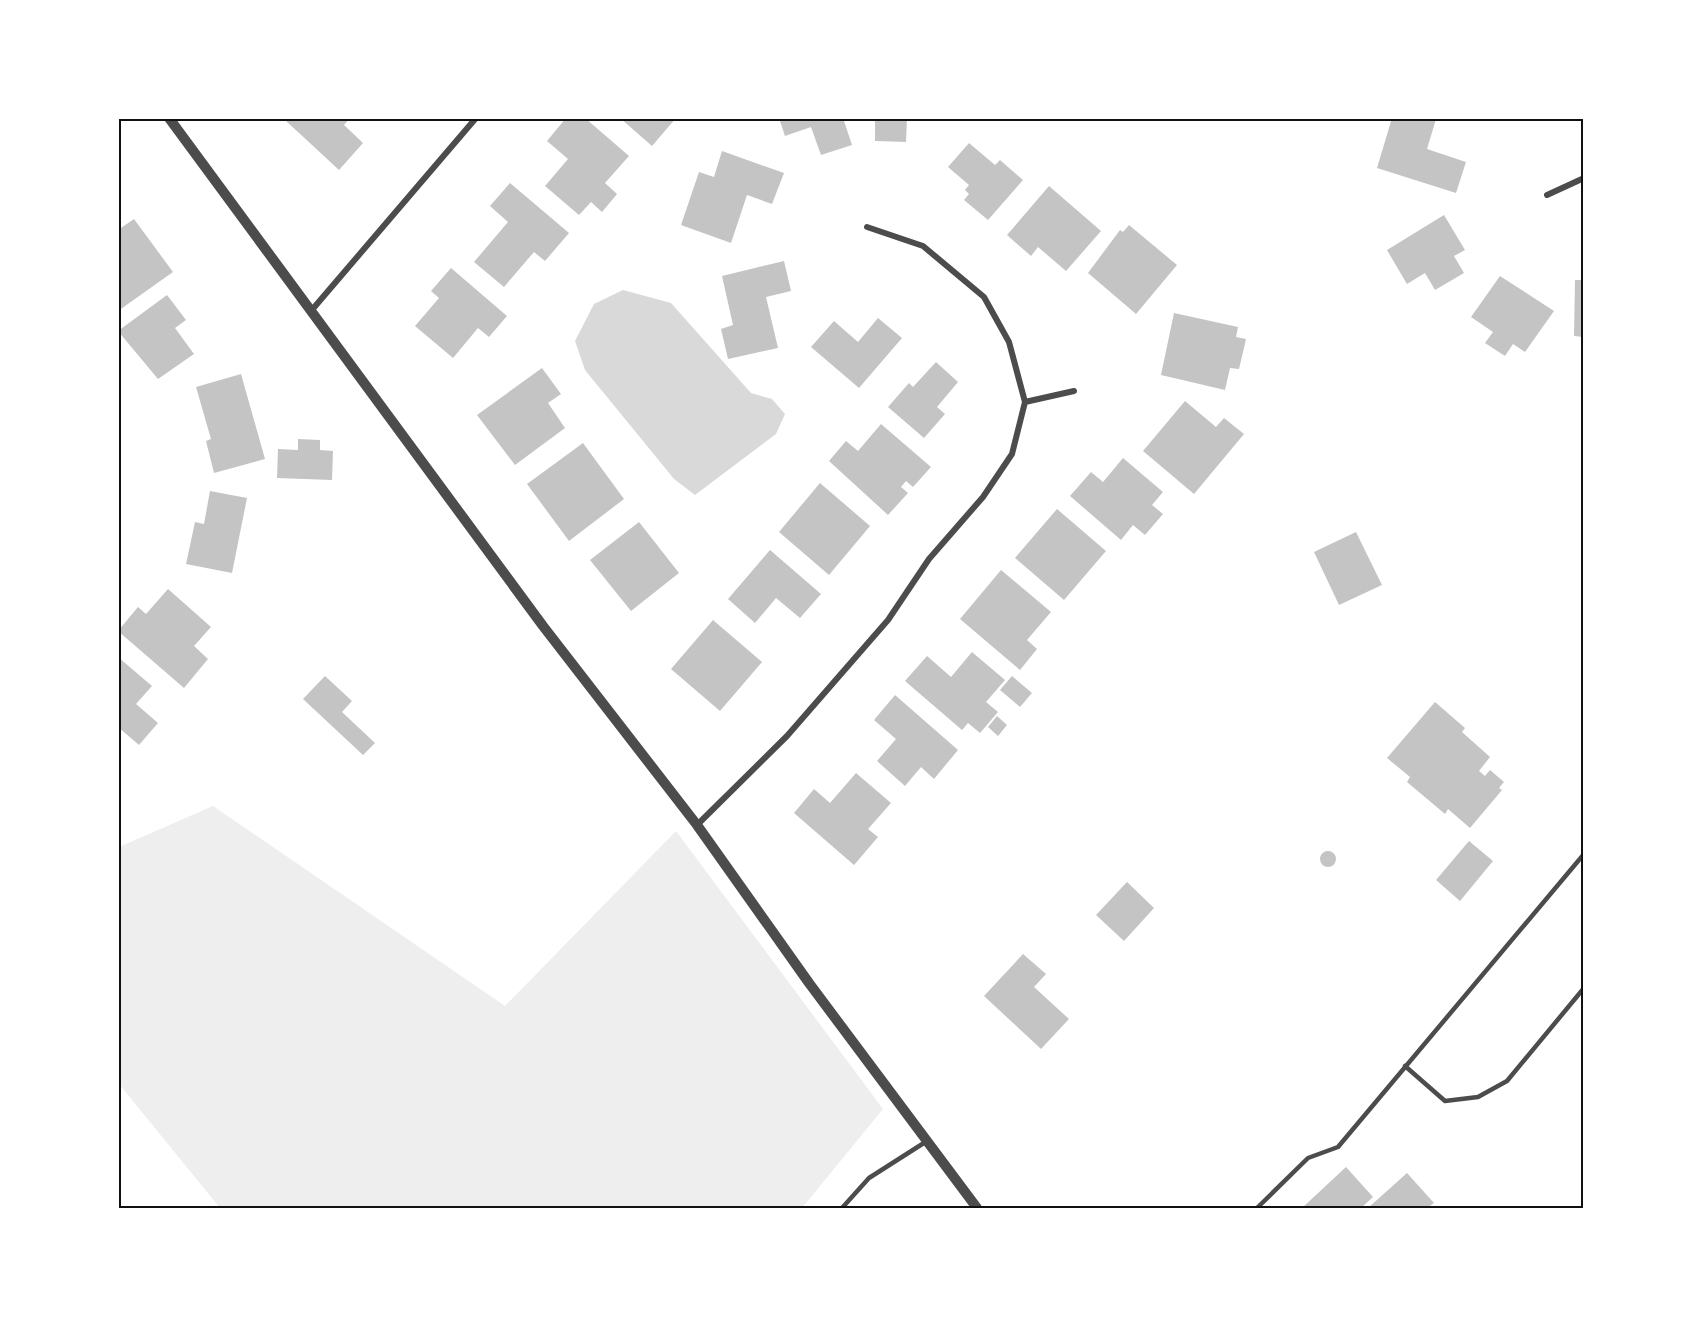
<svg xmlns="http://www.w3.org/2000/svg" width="1702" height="1327" font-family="Arial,sans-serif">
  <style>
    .green { fill: #eee }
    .water { fill: #d9d9d9 }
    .building { fill: #c4c4c4 }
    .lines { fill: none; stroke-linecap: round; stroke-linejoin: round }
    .service { stroke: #4c4c4c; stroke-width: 4.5 }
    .minor { stroke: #4c4c4c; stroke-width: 6 }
    .tertiary { stroke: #4c4c4c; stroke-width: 10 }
    .neatline { fill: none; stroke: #111; stroke-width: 2 }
  </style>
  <rect width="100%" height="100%" fill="#fff"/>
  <path class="green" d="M 213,806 L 505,1006 L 676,831 L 883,1109 L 802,1208 L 220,1208 L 119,1084 L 119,847 Z"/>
  <path class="water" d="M 623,290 L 671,303 L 751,393 L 772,399 L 785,414 L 776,434 L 695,495 L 674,479 L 585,370 L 575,341 L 594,304 Z"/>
  <path class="building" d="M 287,118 L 350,118 L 344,125 L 363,143 L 339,170 L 285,120 Z
    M 566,118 L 585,118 L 629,156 L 605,183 L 617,194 L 602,212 L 591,202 L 579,215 L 545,186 L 568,159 L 547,141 Z
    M 620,118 L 676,118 L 652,146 Z
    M 779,118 L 843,118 L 852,145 L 821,155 L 811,127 L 785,136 Z
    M 875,118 L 907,118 L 906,142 L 875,141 Z
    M 1392,118 L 1436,119 L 1427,149 L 1466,162 L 1456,193 L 1377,168 Z
    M 969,143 L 995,165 L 1000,160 L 1023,180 L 988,220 L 964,200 L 969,194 L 965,190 L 969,185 L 948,167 Z
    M 722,151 L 784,173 L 772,204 L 747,195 L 731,243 L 681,225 L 699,172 L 714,177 Z
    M 510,183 L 569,233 L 545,261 L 534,252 L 504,287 L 474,262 L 508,222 L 490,206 Z
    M 1049,186 L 1101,231 L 1066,271 L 1038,247 L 1031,256 L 1007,235 Z
    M 1444,215 L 1465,250 L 1454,256 L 1464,273 L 1435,290 L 1425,273 L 1407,284 L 1387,250 Z
    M 134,219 L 173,272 L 118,311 L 118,230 Z
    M 1129,225 L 1177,265 L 1136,314 L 1088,273 L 1120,230 L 1123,232 Z
    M 784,261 L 791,291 L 766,297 L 778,348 L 728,359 L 721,329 L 733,325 L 722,276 Z
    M 451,268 L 507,316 L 489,337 L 478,328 L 453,358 L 415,326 L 439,298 L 431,291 Z
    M 1500,276 L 1554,311 L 1525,352 L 1513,344 L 1505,356 L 1485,343 L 1493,332 L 1471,317 Z
    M 1575,280 L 1584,280 L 1584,337 L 1574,336 Z
    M 167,295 L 186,320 L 175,328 L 194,354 L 158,379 L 118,331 Z
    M 1174,313 L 1238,327 L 1236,337 L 1246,339 L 1239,369 L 1230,368 L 1225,390 L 1161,375 Z
    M 878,318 L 902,338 L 859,388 L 811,347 L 834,321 L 858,342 Z
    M 936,362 L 958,382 L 937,407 L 945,414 L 924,438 L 888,407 L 909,383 L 913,387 Z
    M 542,368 L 561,394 L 548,403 L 565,428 L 515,465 L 477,415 Z
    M 241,374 L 265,459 L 214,473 L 206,441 L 211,439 L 196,387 Z
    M 1185,401 L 1216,427 L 1224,418 L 1244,434 L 1194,494 L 1143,451 Z
    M 881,424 L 931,467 L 913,487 L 906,481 L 901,487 L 908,493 L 888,515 L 829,461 L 846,441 L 858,451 Z
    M 298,439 L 320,440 L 320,450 L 333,451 L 332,480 L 277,478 L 278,449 L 298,450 Z
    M 583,443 L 624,499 L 569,541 L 527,484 Z
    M 1123,458 L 1163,492 L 1152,505 L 1163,514 L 1145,535 L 1133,525 L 1121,540 L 1070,496 L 1091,472 L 1103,482 Z
    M 820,483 L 870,526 L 829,575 L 779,532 Z
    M 210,491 L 247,498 L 232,573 L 186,564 L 195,522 L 204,524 Z
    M 1057,509 L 1106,551 L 1064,600 L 1015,558 Z
    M 639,522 L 679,573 L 631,611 L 590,560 Z
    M 1356,532 L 1382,585 L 1339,605 L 1314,552 Z
    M 770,550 L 821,594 L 800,618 L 776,598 L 755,623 L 728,599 Z
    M 1001,570 L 1051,612 L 1027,640 L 1037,649 L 1020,670 L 960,619 Z
    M 168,589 L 211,627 L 194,646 L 208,659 L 184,688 L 118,631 L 138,607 L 146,614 Z
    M 713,620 L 762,662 L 720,711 L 671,669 Z
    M 972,652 L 1005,680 L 986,702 L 998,712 L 980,733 L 968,723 L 962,730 L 905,681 L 927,656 L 951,677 Z
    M 118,657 L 152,686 L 136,704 L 158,723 L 139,745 L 118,727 Z
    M 325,676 L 352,701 L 342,712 L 375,743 L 363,755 L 303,699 Z
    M 1012,676 L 1032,693 L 1020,707 L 1000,690 Z
    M 895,695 L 958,750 L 934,779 L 921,767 L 905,786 L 877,761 L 896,739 L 874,720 Z
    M 1435,702 L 1465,728 L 1462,732 L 1490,757 L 1479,771 L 1485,776 L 1490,770 L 1504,782 L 1499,788 L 1502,790 L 1470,828 L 1448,809 L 1445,814 L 1407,782 L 1410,777 L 1387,758 Z
    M 997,716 L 1007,725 L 998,736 L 988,727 Z
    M 856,773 L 891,803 L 868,829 L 878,837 L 854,865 L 794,813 L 814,789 L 830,803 Z
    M 1469,841 L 1493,861 L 1460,901 L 1436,880 Z
    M1320 859a8 8 0 1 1 16 0a8 8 0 1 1-16 0Z
    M 1127,882 L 1154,908 L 1124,941 L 1096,915 Z
    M 1023,954 L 1046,974 L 1034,987 L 1069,1019 L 1041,1049 L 984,996 Z
    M 1346,1167 L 1373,1197 L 1361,1208 L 1302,1208 Z
    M 1407,1173 L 1434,1203 L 1427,1208 L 1368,1208 Z"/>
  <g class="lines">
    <path class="service" d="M 1405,1066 L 1445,1101 L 1478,1097 L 1507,1081 L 1584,988
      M 842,1208 L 869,1178 L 927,1141
      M 1257,1208 L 1308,1158 L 1338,1147 L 1584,854"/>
    <path class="minor" d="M 1547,195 L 1584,178
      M 311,311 L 476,118
      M 1025,402 L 1074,391
      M 697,825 L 787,736 L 888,620 L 929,559 L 983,497 L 1012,454 L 1025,402 L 1009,342 L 984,297 L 923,246 L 867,227"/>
    <path class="tertiary" d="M 169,118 L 543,626 L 697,825 L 809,983 L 977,1208"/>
  </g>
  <rect width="1702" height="1327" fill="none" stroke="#ffffff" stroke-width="240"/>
  <rect x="120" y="120" width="1462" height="1087" class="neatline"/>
</svg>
